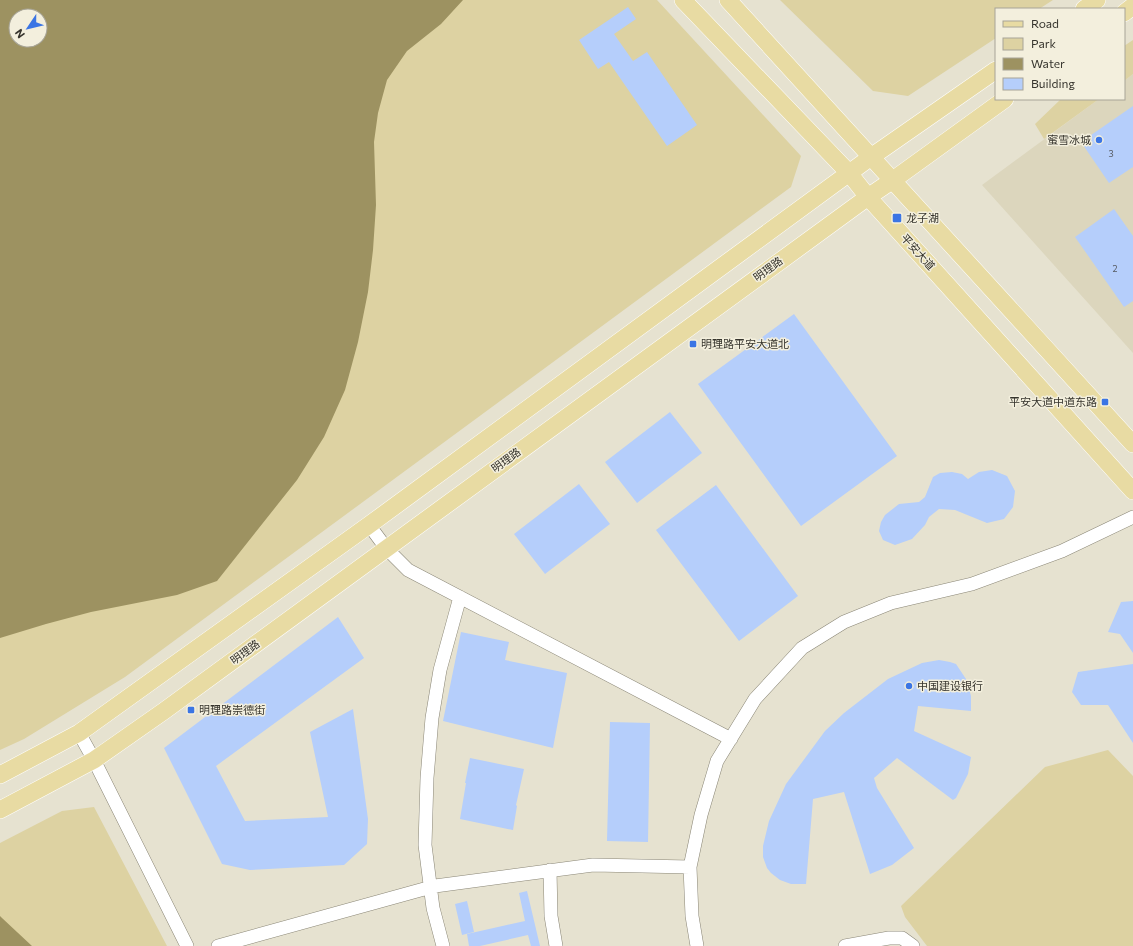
<svg xmlns="http://www.w3.org/2000/svg" width="1133" height="946" font-family="Commissioner,'Noto Sans SC',sans-serif">
  <style>
    .built { fill: #dcd6bd }
    .green { fill: #ddd2a2; fill-rule: evenodd }
    .water { fill: #9d9261; fill-rule: evenodd }
    .building { fill: #b5cefb }
    .lines { fill: none; stroke-linecap: round; stroke-linejoin: round }
    .minor-casing { stroke: #8a8676; stroke-width: 14 }
    .major-casing { stroke: #fff; stroke-width: 18 }
    .minor { stroke: #fff; stroke-width: 13 }
    .major { stroke: #e8dba3; stroke-width: 17 }
    .poi-dot { fill: #3b75e4; stroke: #f3efdd; stroke-width: 1.5 }
    .labels { text-anchor: middle; stroke-width: 3; stroke-linejoin: round; paint-order: stroke }
    .number-label { font-size: 9px; fill: #565a60 }
    .poi-label { font-size: 11px; fill: #36342d; stroke: #f3efdd; text-anchor: start }
    .street-label { font-size: 11px; fill: #36342d; stroke: #f3efdd }
  </style>
  <rect width="100%" height="100%" fill="#e6e2d0"/>
  <path class="built" d="M 1133,74 L 1133,353 L 982,185 L 1099,99 L 1124,99 L 1124,81 Z"/>
  <path class="green" d="M 0,0 L 657,0 L 801,156 L 791,187 L 125,677 L 24,739 L 0,750 ZM 16,16 L 40,16 L 40,40 L 16,40 Z
    M 780,0 L 1053,0 L 1039,9 L 996,9 L 996,38 L 908,96 L 873,91 Z
    M 1133,40 L 1133,74 L 1124,81 L 1124,46 Z
    M 1061,99 L 1099,99 L 1044,139 L 1035,124 Z
    M 1108,750 L 1133,776 L 1133,946 L 927,946 L 905,917 L 901,906 L 1045,767 Z
    M 94,807 L 167,946 L 0,946 L 0,843 L 62,811 Z"/>
  <path class="water" d="M 0,0 L 463,0 L 441,24 L 407,51 L 387,80 L 378,113 L 374,142 L 376,205 L 373,250 L 368,292 L 358,342 L 345,390 L 324,437 L 297,480 L 217,581 L 177,595 L 91,612 L 46,624 L 0,638 ZM 16,16 L 40,16 L 40,40 L 16,40 Z
    M 0,916 L 2,918 L 32,946 L 0,946 Z"/>
  <path class="building" d="M 628,7 L 636,19 L 614,34 L 633,61 L 647,52 L 697,125 L 667,146 L 609,62 L 598,69 L 579,40 Z
    M 1133,106 L 1133,167 L 1109,183 L 1081,142 Z
    M 1114,209 L 1133,236 L 1133,301 L 1124,307 L 1075,237 Z
    M 794,314 L 897,456 L 801,526 L 698,384 Z
    M 670,412 L 702,453 L 637,503 L 605,462 Z
    M 992,470 L 1007,476 L 1015,491 L 1013,507 L 1004,519 L 987,523 L 955,510 L 939,509 L 929,517 L 925,525 L 912,539 L 895,545 L 883,540 L 879,531 L 881,522 L 885,515 L 899,504 L 919,502 L 925,497 L 933,477 L 940,473 L 952,472 L 962,474 L 968,479 L 979,472 Z
    M 579,484 L 610,524 L 545,574 L 514,534 Z
    M 716,485 L 798,596 L 739,641 L 656,530 Z
    M 1133,601 L 1133,653 L 1120,634 L 1108,632 L 1121,602 Z
    M 338,617 L 364,658 L 216,766 L 245,821 L 328,817 L 310,732 L 353,709 L 368,819 L 367,844 L 344,865 L 250,870 L 222,864 L 164,748 Z
    M 461,632 L 509,642 L 505,660 L 567,673 L 553,748 L 443,721 Z
    M 939,660 L 950,662 L 956,664 L 966,679 L 971,696 L 971,711 L 918,706 L 914,731 L 971,757 L 968,774 L 956,798 L 953,800 L 897,758 L 874,778 L 877,788 L 914,848 L 892,865 L 870,874 L 844,792 L 813,799 L 806,884 L 791,884 L 780,880 L 771,873 L 767,868 L 763,857 L 763,846 L 769,821 L 786,784 L 825,731 L 844,713 L 888,679 L 922,663 Z
    M 1133,664 L 1133,743 L 1108,705 L 1081,705 L 1072,692 L 1078,672 Z
    M 610,722 L 650,723 L 648,842 L 607,841 Z
    M 470,758 L 524,769 L 516,805 L 517,806 L 513,830 L 460,819 L 466,783 L 465,783 Z
    M 527,891 L 540,946 L 531,946 L 528,935 L 480,946 L 469,946 L 467,934 L 525,921 L 519,893 Z
    M 467,901 L 474,932 L 462,935 L 455,904 Z"/>
  <g class="lines">
    <g class="minor-casing">
      <path id="minor" d="M 369,525 L 386,548 L 408,570 L 731,739
        M 79,733 L 94,760 L 187,946
        M 550,870 L 551,916 L 556,946
        M 218,946 L 435,886 L 593,865 L 690,867
        M 443,946 L 433,908 L 425,845 L 427,778 L 432,718 L 440,670 L 460,597
        M 697,946 L 692,916 L 690,867 L 701,815 L 717,761 L 755,699 L 802,648 L 844,622 L 891,603 L 972,584 L 1062,551 L 1133,517
        M 845,946 L 889,938 L 902,938 L 913,946"/>
    </g>
    <g class="major-casing">
      <path id="major" d="M 683,0 L 849,173 L 868,197 L 1133,491
        M 728,0 L 1133,444
        M 1084,9 L 1097,0
        M 1124,13 L 1133,6
        M 0,775 L 79,733 L 369,525 L 871,157 L 996,70
        M 0,810 L 94,760 L 164,711 L 868,197 L 893,180 L 1005,99"/>
    </g>
    <use href="#minor" class="minor"/>
    <use href="#major" class="major"/>
  </g>
  <g class="poi-dot">
    <circle cx="1099" cy="140" r="4"/>
    <rect x="892" y="213" width="10" height="10" rx="2"/>
    <rect x="689" y="340" width="8" height="8" rx="2"/>
    <rect x="1101" y="398" width="8" height="8" rx="2"/>
    <circle cx="909" cy="686" r="4"/>
    <rect x="187" y="706" width="8" height="8" rx="2"/>
  </g>
  <g class="labels">
    <g class="number-label">
      <text x="1111" y="157">3</text>
      <text x="1115" y="272">2</text>
    </g>
    <g class="poi-label">
      <text x="1091" y="144" text-anchor="end">蜜雪冰城</text>
      <text x="906" y="222">龙子湖</text>
      <text x="701" y="348">明理路平安大道北</text>
      <text x="1097" y="406" text-anchor="end">平安大道中道东路</text>
      <text x="917" y="690">中国建设银行</text>
      <text x="199" y="714">明理路崇德街</text>
    </g>
    <g class="street-label">
      <text transform="translate(918 252) rotate(48)" y="4">平安大道</text>
      <text transform="translate(768 269) rotate(-36)" y="4">明理路</text>
      <text transform="translate(506 460) rotate(-36)" y="4">明理路</text>
      <text transform="translate(245 652) rotate(-36)" y="4">明理路</text>
    </g>
  </g>
  <rect x="995" y="8" width="130" height="92" fill="#f3efdd" stroke="#a7a497"/>
  <rect x="1003" y="21" width="20" height="6" fill="#e8dba3" stroke="#a7a497"/>
  <text x="1031" y="28" font-size="12" fill="#36342d">Road</text>
  <rect x="1003" y="38" width="20" height="12" fill="#ddd2a2" stroke="#a7a497"/>
  <text x="1031" y="48" font-size="12" fill="#36342d">Park</text>
  <rect x="1003" y="58" width="20" height="12" fill="#9d9261" stroke="#a7a497"/>
  <text x="1031" y="68" font-size="12" fill="#36342d">Water</text>
  <rect x="1003" y="78" width="20" height="12" fill="#b5cefb" stroke="#a7a497"/>
  <text x="1031" y="88" font-size="12" fill="#36342d">Building</text>
  <g transform="translate(28 28) rotate(235)"><circle r="19" fill="#f3efdd" stroke="#a7a497"/>
  <path d="M0-3L7 15L0 10L-7 15Z" fill="#3b75e4"/>
  <text y="-6" font-size="11" font-weight="bold" text-anchor="middle" fill="#36342d">N</text>
  </g>
</svg>
